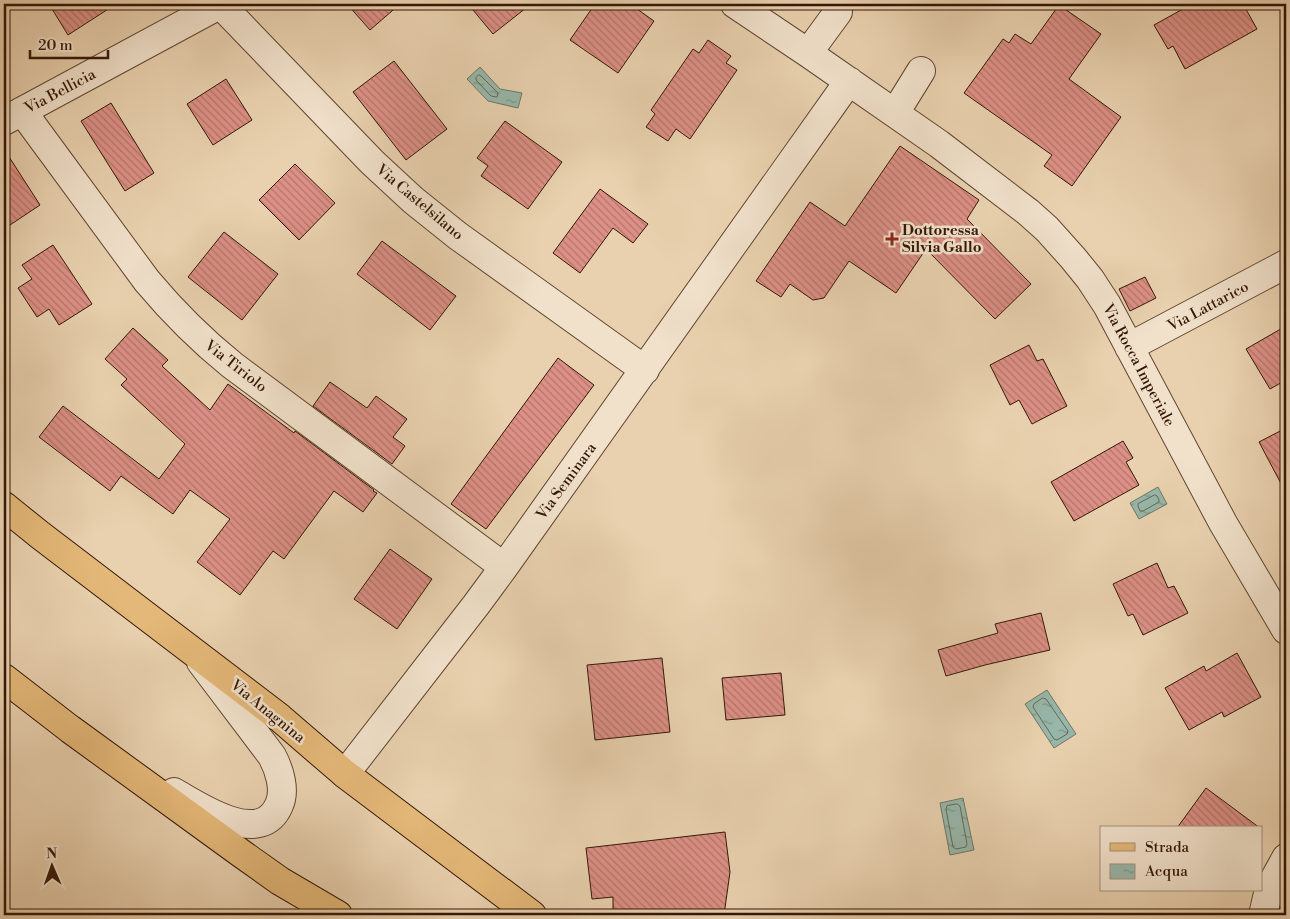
<svg xmlns="http://www.w3.org/2000/svg" width="1290" height="919" font-family="'Libre Bodoni',serif">
  <style>
    .water { fill: url(#water-ripples); stroke: #6f7768 }
    .lines { fill: none; stroke-linecap: round; stroke-linejoin: round }
    .shore { stroke: #666758; stroke-width: 1 }
    .building { fill: url(#building-back-hatch); stroke: #341706 }
    .minor-casing { stroke: #614630; stroke-width: 30 }
    .major-casing { stroke: #341706; stroke-width: 30 }
    .minor { stroke: #f1e1cb; stroke-width: 28 }
    .major { stroke: #e4b878; stroke-width: 28 }
    .poi-dot { fill: #8f2418; stroke: #f1e1cb; stroke-width: 2 }
    .labels { text-anchor: middle; stroke-width: 5; stroke-linejoin: round; paint-order: stroke }
    .street-label { font-size: 15px; fill: #341706; stroke: #f1e1cb }
    .poi-label { font-size: 15px; font-weight: bold; fill: #341706; stroke: #f1e1cb; text-anchor: start }
  </style>
  <defs>
    <pattern id="water-ripples" width="26" height="14" patternUnits="userSpaceOnUse" patternTransform="scale(1.25)"><rect width="26" height="14" fill="#97b7aa"/><path d="M2 4q2-2 4 0t4 0M15 11q2-2 4 0t4 0" fill="none" stroke="#7c9488"/></pattern>
    <pattern id="building-back-hatch" width="6" height="6" patternUnits="userSpaceOnUse" patternTransform="scale(1.25)"><rect width="6" height="6" fill="#dd9086"/><path d="M-1 5l2 2M0 0l6 6M5-1l2 2" fill="none" stroke="#b4756c"/></pattern>
  </defs>
  <rect width="100%" height="100%" fill="#e9d1af"/>
  <filter id="stains"><feTurbulence type="fractalNoise" baseFrequency=".004" numOctaves="4"/><feColorMatrix values="0 0 0 0 .2 0 0 0 0 .09 0 0 0 0 .02 0 0 0 .5 -.17"/></filter>
  <radialGradient id="worn" r=".72"><stop offset=".6" stop-color="#630" stop-opacity="0"/><stop offset="1" stop-color="#630" stop-opacity=".3"/></radialGradient>
  <path class="water" d="M 480,67 L 500,89 L 522,93 L 518,108 L 488,101 L 467,79 Z
    M 1158,487 L 1167,504 L 1139,519 L 1130,503 Z
    M 1047,690 L 1076,734 L 1054,748 L 1025,704 Z
    M 963,798 L 974,850 L 950,855 L 940,803 Z"/>
  <g class="lines">
    <path class="shore" d="M 479,75 L 481,76 L 498,93 L 497,97 L 491,96 L 476,80 L 476,78 Z
      M 1155,495 L 1157,496 L 1159,500 L 1159,502 L 1143,511 L 1140,511 L 1138,506 L 1138,504 Z
      M 1043,698 L 1046,699 L 1068,731 L 1067,734 L 1057,740 L 1054,739 L 1033,707 L 1034,704 Z
      M 957,804 L 960,806 L 967,844 L 966,847 L 956,849 L 953,847 L 946,809 L 947,806 Z"/>
  </g>
  <path class="building" d="M 49,4 L 116,4 L 68,35 Z
    M 347,4 L 400,4 L 370,30 Z
    M 468,4 L 531,4 L 493,34 Z
    M 595,4 L 630,4 L 654,21 L 618,73 L 570,40 Z
    M 1192,4 L 1243,4 L 1257,29 L 1185,69 L 1173,46 L 1168,49 L 1154,25 Z
    M 1059,5 L 1101,34 L 1069,79 L 1121,117 L 1072,186 L 1044,166 L 1052,155 L 964,93 L 1003,39 L 1009,43 L 1015,34 L 1031,44 Z
    M 708,40 L 731,56 L 726,63 L 737,70 L 690,139 L 676,129 L 668,141 L 646,127 L 655,114 L 651,110 L 693,49 L 699,53 Z
    M 394,61 L 447,129 L 406,160 L 353,92 Z
    M 226,79 L 252,120 L 213,145 L 187,104 Z
    M 111,103 L 154,173 L 125,191 L 81,121 Z
    M 505,121 L 562,162 L 528,209 L 481,176 L 488,166 L 477,158 Z
    M 900,146 L 979,200 L 967,219 L 1031,284 L 995,319 L 926,249 L 896,293 L 849,261 L 824,298 L 813,300 L 790,284 L 781,297 L 756,281 L 810,202 L 845,226 Z
    M 4,149 L 40,205 L 4,229 Z
    M 295,164 L 335,203 L 299,240 L 259,200 Z
    M 600,189 L 648,224 L 633,243 L 613,228 L 580,273 L 553,253 Z
    M 224,232 L 278,274 L 242,320 L 188,277 Z
    M 382,241 L 456,296 L 430,330 L 357,274 Z
    M 53,245 L 92,304 L 59,325 L 49,309 L 37,317 L 18,288 L 32,279 L 22,265 Z
    M 1145,277 L 1156,298 L 1130,311 L 1119,289 Z
    M 1286,326 L 1286,380 L 1270,389 L 1246,349 Z
    M 133,328 L 168,360 L 162,366 L 210,410 L 228,384 L 294,433 L 295,431 L 374,490 L 373,491 L 377,493 L 363,512 L 334,491 L 284,559 L 273,551 L 240,595 L 197,562 L 230,519 L 190,490 L 173,514 L 121,476 L 110,491 L 39,437 L 63,406 L 159,479 L 185,444 L 121,385 L 127,379 L 105,359 Z
    M 1029,345 L 1037,361 L 1043,359 L 1067,406 L 1032,424 L 1019,400 L 1010,405 L 990,365 Z
    M 558,358 L 594,385 L 486,529 L 451,504 Z
    M 330,382 L 367,408 L 376,396 L 407,419 L 393,437 L 405,446 L 392,464 L 313,406 Z
    M 1286,428 L 1286,493 L 1259,442 Z
    M 1123,441 L 1133,458 L 1126,462 L 1139,485 L 1074,521 L 1051,482 Z
    M 390,549 L 432,579 L 397,629 L 354,599 Z
    M 1157,563 L 1168,588 L 1174,586 L 1188,613 L 1143,635 L 1133,614 L 1128,616 L 1113,584 Z
    M 1041,613 L 1050,650 L 985,665 L 946,676 L 938,650 L 998,633 L 995,624 Z
    M 1237,653 L 1261,697 L 1224,717 L 1222,712 L 1189,730 L 1165,688 L 1204,666 L 1206,671 Z
    M 662,658 L 670,732 L 595,740 L 587,665 Z
    M 781,673 L 785,715 L 726,720 L 722,678 Z
    M 1206,788 L 1260,828 L 1177,828 Z
    M 725,832 L 730,872 L 724,915 L 613,915 L 613,897 L 592,899 L 586,848 Z"/>
  <g class="lines">
    <g class="minor-casing">
      <path id="minor" d="M 220,4 L 372,162 L 413,200 L 458,236 L 645,370
        M 735,4 L 808,53 L 939,144 L 1028,212 L 1047,229 L 1073,258 L 1090,279 L 1107,305 L 1223,523 L 1286,630
        M 808,53 L 838,12
        M 22,111 L 147,281 C 173,312 201,340 232,365 L 504,567
        M 895,113 L 921,71
        M 4,121 L 221,4
        M 1129,347 L 1286,264
        M 345,774 L 476,605 L 504,567 L 849,81
        M 174,792 C 199,807 261,848 279,805 C 286,790 279,769 272,756 L 201,662
        M 1263,915 L 1269,889 L 1286,858"/>
    </g>
    <g class="major-casing">
      <path id="major" d="M 4,506 L 40,535 L 280,718 L 345,774 L 532,915
        M 4,678 L 70,729 L 242,854 L 280,881 L 338,915"/>
    </g>
    <use href="#minor" class="minor"/>
    <use href="#major" class="major"/>
  </g>
  <path class="poi-dot" d="M889.5 231.5h5v5h5v5h-5v5h-5v-5h-5v-5h5z"/>
  <g class="labels">
    <g class="street-label">
      <text transform="translate(60 91) rotate(-28)" y="5">Via Bellicia</text>
      <text transform="translate(420 202) rotate(40)" y="5">Via Castelsilano</text>
      <text transform="translate(1208 306) rotate(-28)" y="5">Via Lattarico</text>
      <text transform="translate(1139 365) rotate(62)" y="5">Via Rocca Imperiale</text>
      <text transform="translate(236 366) rotate(38)" y="5">Via Tiriolo</text>
      <text transform="translate(566 481) rotate(-54)" y="5">Via Seminara</text>
      <text transform="translate(268 711) rotate(39)" y="5">Via Anagnina</text>
    </g>
    <g class="poi-label">
      <text x="902" y="235">Dottoressa<tspan x="902" dy="17">Silvia Gallo</tspan></text>
    </g>
  </g>
  <rect width="1290" height="919" fill="none" stroke="#e9d1af" stroke-width="20"/>
  <rect x="5" y="5" width="1280" height="909" fill="none" stroke="#341706" stroke-width="2.5"/>
  <rect x="10" y="10" width="1270" height="899" fill="none" stroke="#341706"/>
  <rect x="1100" y="826" width="162" height="65" fill="#f1e1cb" stroke="#a5907c"/>
  <rect x="1110" y="843" width="25" height="8" fill="#e4b878" stroke="#a5907c"/>
  <text x="1145" y="852" font-size="15" fill="#341706">Strada</text>
  <rect x="1110" y="864" width="25" height="15" fill="url(#water-ripples)" stroke="#a5907c"/>
  <text x="1145" y="876" font-size="15" fill="#341706">Acqua</text>
  <g transform="translate(52 866) rotate(358)" stroke="#f1e1cb" stroke-width="4" paint-order="stroke">
  <path d="M0-4L9 19L0 12L-9 19Z" fill="#341706"/>
  <text y="-8" font-size="14" font-weight="bold" text-anchor="middle" fill="#341706">N</text>
  </g>
  <path d="M30 50v8h78v-8" fill="none" stroke="#341706" stroke-width="2.5"/>
  <text x="38" y="50" font-size="15" fill="#341706" stroke="#f1e1cb" stroke-width="4" paint-order="stroke">20 m</text>
  <rect width="100%" height="100%" filter="url(#stains)"/>
  <rect width="100%" height="100%" fill="url(#worn)"/>
</svg>
